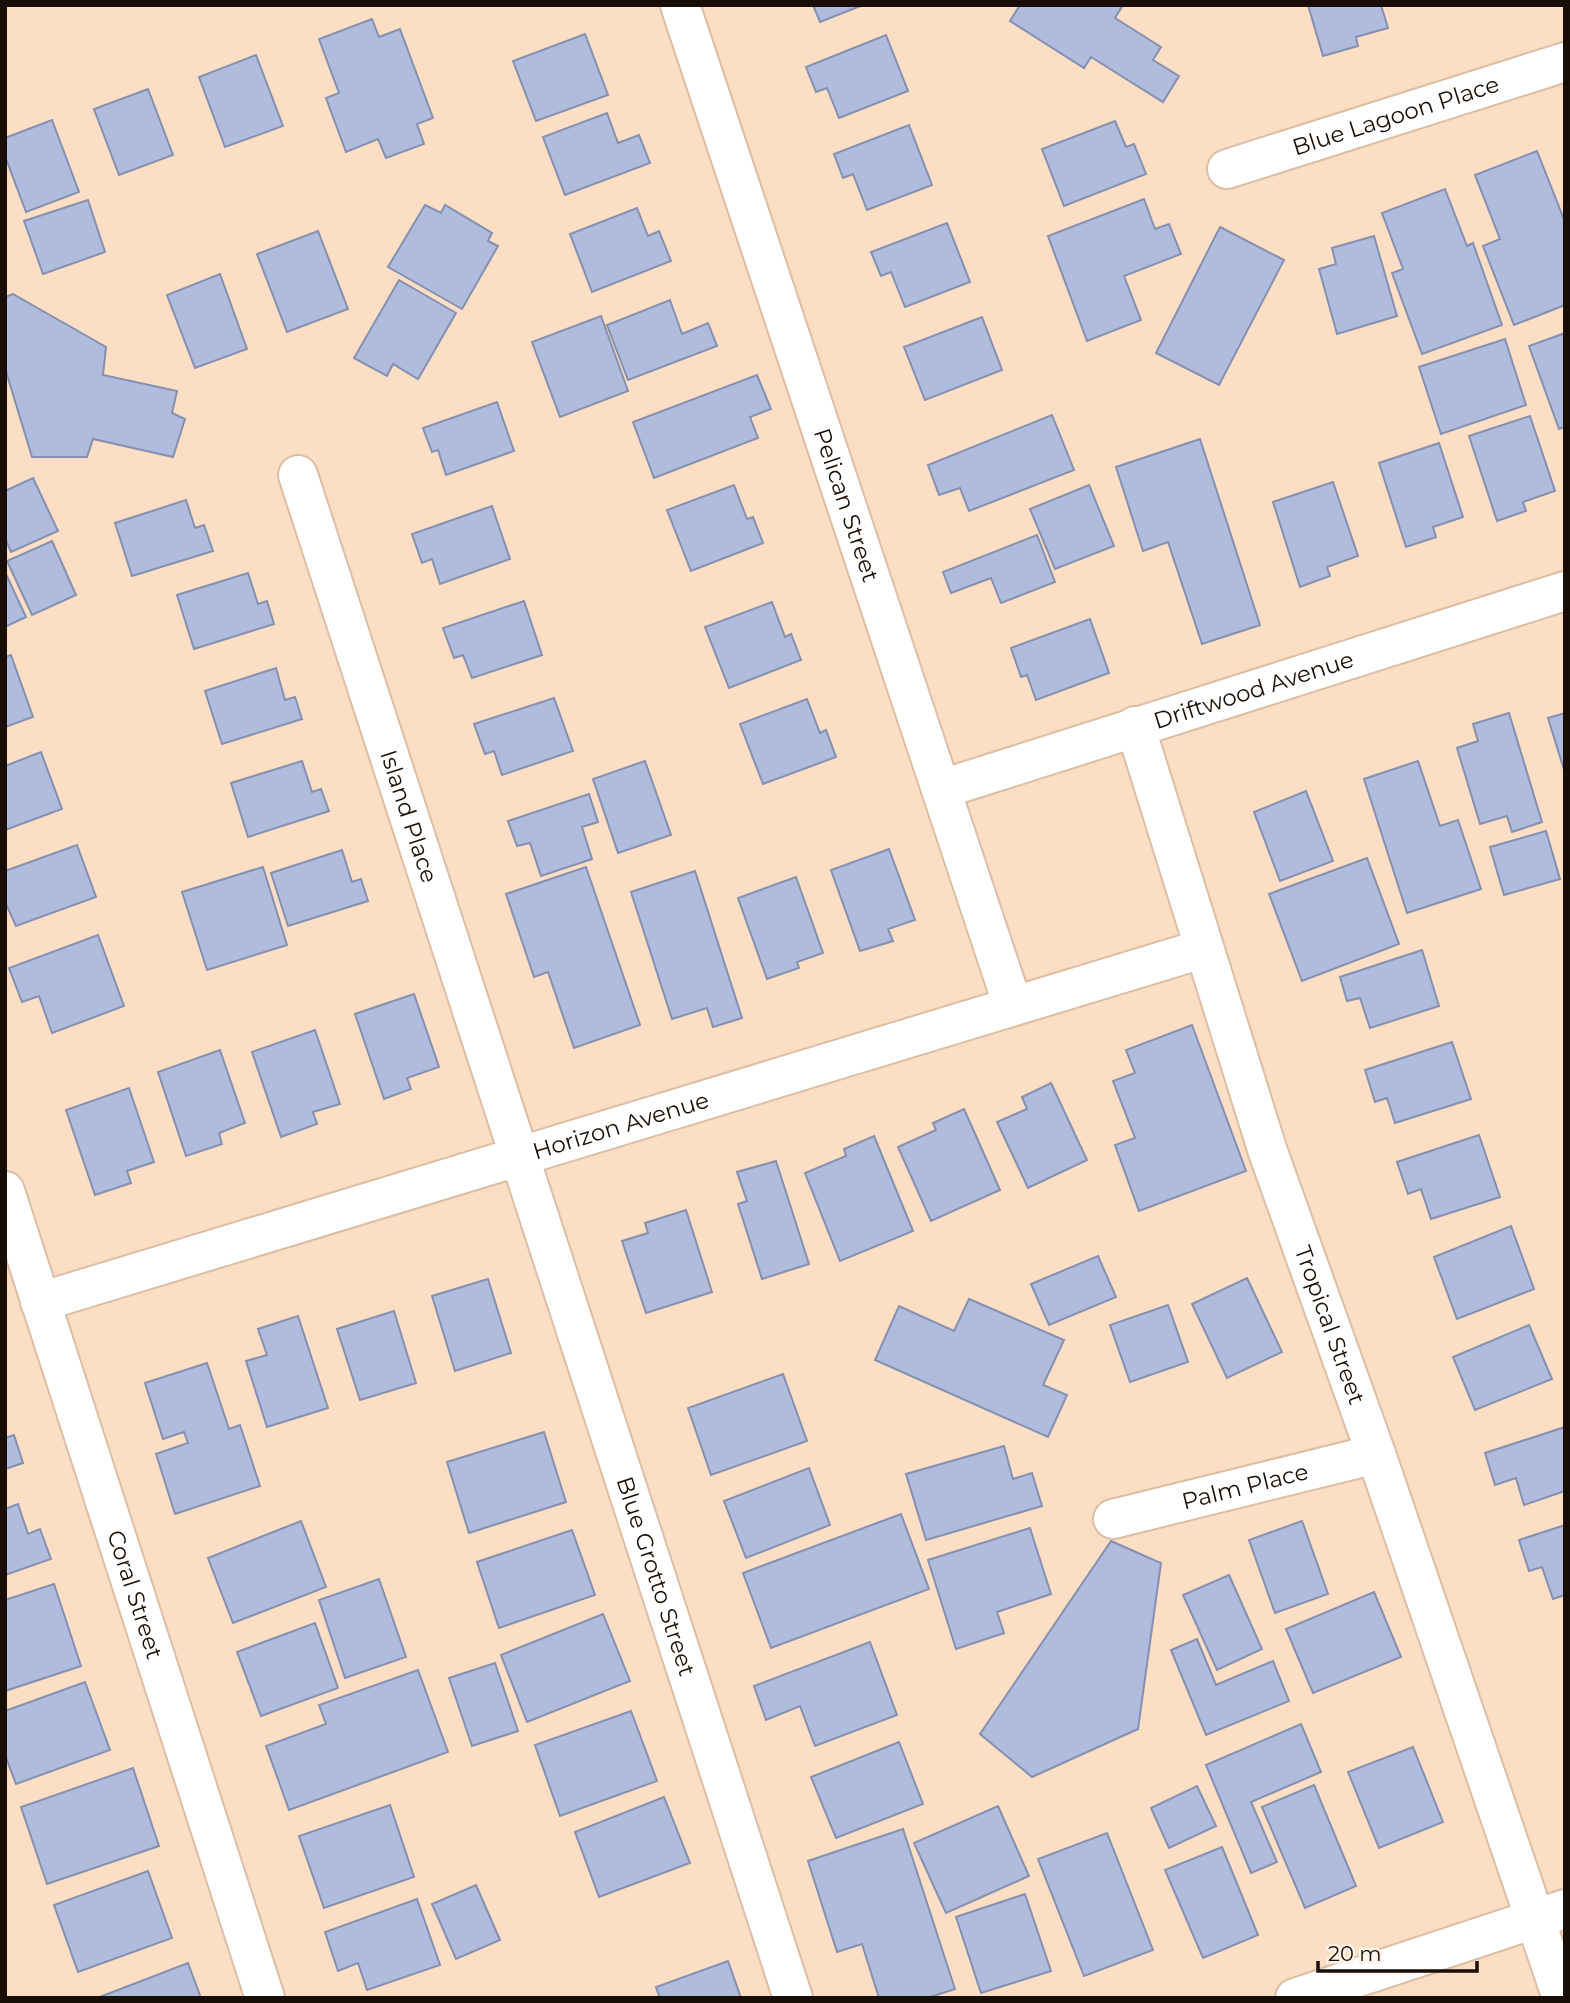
<svg xmlns="http://www.w3.org/2000/svg" width="1570" height="2003" font-family="Montserrat,sans-serif">
  <style>
    .green { fill: #fcdec4 }
    .building { fill: #b0bcdd; stroke: #8590b0; stroke-width: 2 }
    .lines { fill: none; stroke-linecap: round; stroke-linejoin: round }
    .minor-casing { stroke: #dcbea4; stroke-width: 42 }
    .minor { stroke: #fff; stroke-width: 38 }
    .labels { text-anchor: middle; stroke-width: 5; stroke-linejoin: round; paint-order: stroke }
    .street-label { font-size: 23px; fill: #180e05; stroke: #fff2e7 }
  </style>
  <rect width="100%" height="100%" fill="#fff2e7"/>
  <path class="green" d="M 5,5 L 1565,5 L 1565,1998 L 5,1998 Z"/>
  <path class="building" d="M 813,5 L 863,5 L 820,22 Z
    M 1020,5 L 1123,5 L 1115,18 L 1161,47 L 1153,60 L 1179,76 L 1163,102 L 1091,57 L 1084,68 L 1010,21 Z
    M 1308,5 L 1381,5 L 1388,28 L 1356,37 L 1358,46 L 1323,56 Z
    M 372,19 L 379,37 L 400,29 L 433,118 L 417,124 L 424,144 L 386,158 L 378,139 L 346,152 L 326,98 L 339,93 L 319,39 Z
    M 585,34 L 608,95 L 536,121 L 513,61 Z
    M 886,35 L 908,91 L 839,118 L 827,88 L 816,92 L 806,67 Z
    M 256,55 L 283,126 L 225,147 L 199,77 Z
    M 148,89 L 173,155 L 119,175 L 94,109 Z
    M 607,113 L 618,143 L 639,135 L 650,163 L 565,195 L 543,137 Z
    M 52,120 L 79,192 L 26,212 L 5,156 L 5,138 Z
    M 1115,121 L 1126,147 L 1134,144 L 1146,174 L 1064,206 L 1042,149 Z
    M 909,125 L 932,185 L 867,210 L 853,174 L 843,178 L 834,154 Z
    M 1537,151 L 1565,222 L 1565,305 L 1514,325 L 1483,246 L 1500,239 L 1475,175 Z
    M 1445,189 L 1467,246 L 1473,243 L 1502,325 L 1422,354 L 1392,273 L 1403,269 L 1382,213 Z
    M 1144,199 L 1155,229 L 1169,224 L 1181,254 L 1124,276 L 1141,320 L 1087,341 L 1048,236 Z
    M 88,200 L 105,252 L 43,274 L 24,221 Z
    M 425,205 L 441,213 L 445,205 L 492,233 L 488,241 L 498,246 L 462,309 L 388,267 Z
    M 637,208 L 648,236 L 659,231 L 671,261 L 592,292 L 570,234 Z
    M 947,223 L 970,282 L 905,307 L 891,272 L 881,276 L 871,252 Z
    M 1220,227 L 1284,260 L 1219,385 L 1156,353 Z
    M 318,231 L 348,309 L 287,332 L 257,254 Z
    M 1374,236 L 1397,316 L 1337,334 L 1319,269 L 1336,264 L 1332,248 Z
    M 220,274 L 247,349 L 195,368 L 167,295 Z
    M 399,280 L 456,313 L 418,379 L 393,364 L 387,376 L 354,358 Z
    M 13,294 L 106,347 L 103,375 L 177,391 L 172,413 L 185,419 L 173,457 L 93,439 L 87,457 L 32,457 L 5,368 L 5,297 Z
    M 670,300 L 682,334 L 708,323 L 717,346 L 628,380 L 607,325 Z
    M 601,316 L 628,391 L 560,417 L 532,342 Z
    M 982,317 L 1002,370 L 925,400 L 904,347 Z
    M 1565,333 L 1565,427 L 1559,429 L 1529,346 Z
    M 1505,339 L 1526,405 L 1441,434 L 1419,367 Z
    M 757,375 L 771,409 L 750,417 L 758,438 L 654,478 L 633,422 Z
    M 497,402 L 514,451 L 446,475 L 438,450 L 432,452 L 423,428 Z
    M 1052,415 L 1074,470 L 969,511 L 960,488 L 939,495 L 928,465 Z
    M 1530,416 L 1555,491 L 1523,502 L 1526,511 L 1497,521 L 1469,436 Z
    M 1200,439 L 1260,625 L 1202,644 L 1168,542 L 1143,551 L 1116,467 Z
    M 1439,443 L 1463,517 L 1433,527 L 1436,537 L 1406,547 L 1379,463 Z
    M 33,478 L 58,531 L 11,552 L 5,538 L 5,491 Z
    M 1333,482 L 1358,556 L 1327,567 L 1330,576 L 1300,587 L 1273,502 Z
    M 734,485 L 747,519 L 753,517 L 763,543 L 691,571 L 667,510 Z
    M 1089,485 L 1114,546 L 1055,569 L 1030,509 Z
    M 186,500 L 195,528 L 204,525 L 213,551 L 132,576 L 115,523 Z
    M 492,506 L 510,559 L 440,584 L 432,559 L 422,563 L 412,534 Z
    M 1037,535 L 1055,582 L 1001,603 L 991,578 L 951,593 L 943,572 Z
    M 52,541 L 76,595 L 32,615 L 7,561 Z
    M 5,572 L 26,617 L 5,627 Z
    M 248,573 L 258,604 L 267,601 L 274,624 L 194,649 L 177,595 Z
    M 524,601 L 542,655 L 472,678 L 463,655 L 454,658 L 443,628 Z
    M 772,602 L 785,637 L 791,634 L 801,660 L 729,688 L 705,627 Z
    M 1090,619 L 1109,673 L 1036,700 L 1027,675 L 1021,677 L 1011,648 Z
    M 11,655 L 33,717 L 5,727 L 5,657 Z
    M 276,668 L 285,700 L 295,697 L 302,719 L 222,744 L 205,691 Z
    M 554,698 L 573,751 L 502,775 L 494,751 L 485,754 L 474,724 Z
    M 807,699 L 820,733 L 826,730 L 836,757 L 763,784 L 740,724 Z
    M 1509,713 L 1542,822 L 1512,832 L 1507,816 L 1480,824 L 1457,748 L 1478,741 L 1473,724 Z
    M 1565,713 L 1565,773 L 1548,718 Z
    M 41,752 L 62,809 L 5,830 L 5,766 Z
    M 302,761 L 312,792 L 321,789 L 329,811 L 248,837 L 231,783 Z
    M 645,761 L 671,835 L 618,853 L 593,779 Z
    M 1418,761 L 1440,826 L 1458,820 L 1481,889 L 1407,913 L 1364,779 Z
    M 1306,791 L 1333,861 L 1280,881 L 1254,812 Z
    M 589,794 L 598,822 L 582,827 L 592,859 L 541,876 L 530,843 L 517,846 L 508,821 Z
    M 1546,831 L 1560,879 L 1504,895 L 1490,847 Z
    M 77,845 L 96,897 L 16,926 L 5,902 L 5,871 Z
    M 889,849 L 915,920 L 888,929 L 893,941 L 860,951 L 831,870 Z
    M 342,850 L 352,882 L 361,879 L 368,901 L 288,926 L 271,873 Z
    M 1367,858 L 1399,944 L 1302,981 L 1269,894 Z
    M 263,867 L 287,945 L 207,970 L 182,892 Z
    M 586,867 L 640,1025 L 574,1048 L 548,972 L 534,977 L 506,894 Z
    M 695,871 L 742,1018 L 713,1027 L 707,1008 L 672,1019 L 631,892 Z
    M 796,877 L 823,953 L 797,962 L 799,968 L 767,979 L 738,898 Z
    M 98,935 L 124,1006 L 52,1033 L 39,996 L 22,1002 L 9,968 Z
    M 1422,950 L 1439,1006 L 1370,1028 L 1360,998 L 1347,1001 L 1340,977 Z
    M 414,994 L 439,1067 L 407,1078 L 411,1089 L 384,1099 L 355,1014 Z
    M 1192,1025 L 1246,1171 L 1139,1211 L 1115,1145 L 1135,1138 L 1113,1081 L 1135,1073 L 1126,1050 Z
    M 315,1030 L 340,1104 L 313,1112 L 317,1124 L 281,1137 L 252,1052 Z
    M 1452,1042 L 1471,1099 L 1395,1123 L 1387,1098 L 1375,1102 L 1365,1070 Z
    M 220,1050 L 245,1123 L 219,1133 L 222,1144 L 186,1156 L 158,1072 Z
    M 1051,1083 L 1087,1160 L 1028,1188 L 997,1122 L 1027,1109 L 1022,1097 Z
    M 129,1088 L 154,1162 L 127,1171 L 131,1183 L 95,1195 L 66,1110 Z
    M 964,1109 L 1000,1190 L 931,1221 L 898,1147 L 936,1130 L 933,1123 Z
    M 1479,1135 L 1500,1197 L 1431,1219 L 1421,1189 L 1408,1194 L 1397,1162 Z
    M 874,1136 L 913,1231 L 840,1261 L 805,1173 L 846,1156 L 844,1149 Z
    M 776,1161 L 809,1264 L 762,1279 L 738,1204 L 747,1201 L 737,1172 Z
    M 686,1210 L 712,1292 L 646,1313 L 622,1241 L 648,1233 L 645,1223 Z
    M 1511,1226 L 1534,1289 L 1457,1319 L 1434,1257 Z
    M 1098,1256 L 1116,1297 L 1049,1325 L 1031,1284 Z
    M 1247,1278 L 1282,1352 L 1227,1378 L 1192,1304 Z
    M 488,1279 L 511,1353 L 455,1371 L 432,1296 Z
    M 969,1299 L 1064,1340 L 1043,1385 L 1067,1395 L 1048,1437 L 875,1360 L 899,1306 L 954,1331 Z
    M 1168,1305 L 1188,1362 L 1130,1382 L 1110,1325 Z
    M 394,1311 L 416,1383 L 360,1400 L 337,1329 Z
    M 298,1316 L 328,1408 L 267,1427 L 246,1361 L 267,1355 L 258,1329 Z
    M 1529,1325 L 1552,1379 L 1475,1410 L 1453,1357 Z
    M 207,1363 L 229,1429 L 240,1425 L 260,1486 L 175,1514 L 156,1454 L 188,1443 L 184,1432 L 163,1439 L 145,1383 Z
    M 783,1374 L 807,1441 L 711,1475 L 688,1408 Z
    M 1565,1427 L 1565,1491 L 1524,1505 L 1516,1478 L 1495,1485 L 1485,1453 Z
    M 544,1432 L 566,1502 L 469,1533 L 447,1462 Z
    M 14,1435 L 23,1463 L 5,1469 L 5,1438 Z
    M 1004,1446 L 1013,1479 L 1032,1473 L 1042,1506 L 926,1540 L 906,1474 Z
    M 809,1468 L 830,1525 L 746,1558 L 724,1501 Z
    M 18,1504 L 28,1534 L 40,1529 L 51,1559 L 5,1575 L 5,1509 Z
    M 901,1514 L 929,1589 L 771,1648 L 743,1573 Z
    M 301,1521 L 326,1587 L 233,1623 L 208,1558 Z
    M 1302,1521 L 1328,1594 L 1275,1613 L 1249,1540 Z
    M 1565,1525 L 1565,1595 L 1553,1599 L 1542,1567 L 1529,1571 L 1519,1540 Z
    M 1030,1528 L 1051,1594 L 997,1612 L 1004,1633 L 956,1649 L 928,1560 Z
    M 572,1530 L 595,1595 L 499,1628 L 477,1562 Z
    M 1111,1541 L 1161,1563 L 1138,1729 L 1032,1777 L 980,1734 Z
    M 1229,1575 L 1262,1649 L 1217,1670 L 1183,1595 Z
    M 379,1579 L 406,1657 L 345,1678 L 319,1600 Z
    M 54,1584 L 81,1666 L 5,1691 L 5,1600 Z
    M 1374,1592 L 1401,1657 L 1313,1693 L 1286,1629 Z
    M 603,1614 L 630,1681 L 527,1722 L 501,1655 Z
    M 315,1623 L 338,1688 L 261,1716 L 237,1652 Z
    M 1197,1639 L 1216,1685 L 1273,1661 L 1289,1701 L 1206,1735 L 1171,1650 Z
    M 870,1642 L 897,1715 L 815,1746 L 800,1706 L 766,1720 L 754,1686 Z
    M 495,1663 L 518,1731 L 472,1746 L 449,1678 Z
    M 418,1670 L 448,1752 L 289,1810 L 266,1746 L 326,1724 L 319,1705 Z
    M 85,1682 L 110,1750 L 16,1784 L 5,1755 L 5,1711 Z
    M 631,1711 L 657,1781 L 560,1816 L 535,1745 Z
    M 1301,1724 L 1321,1772 L 1251,1802 L 1277,1862 L 1251,1873 L 1206,1765 Z
    M 899,1742 L 923,1804 L 836,1838 L 811,1777 Z
    M 1413,1747 L 1443,1822 L 1379,1848 L 1348,1772 Z
    M 133,1768 L 159,1846 L 47,1884 L 21,1807 Z
    M 1314,1785 L 1356,1886 L 1305,1908 L 1262,1807 Z
    M 1197,1786 L 1216,1826 L 1169,1848 L 1151,1808 Z
    M 664,1797 L 690,1863 L 599,1897 L 575,1832 Z
    M 390,1805 L 414,1877 L 324,1908 L 299,1836 Z
    M 998,1806 L 1029,1876 L 946,1913 L 914,1843 Z
    M 903,1829 L 955,1989 L 927,1998 L 879,1998 L 862,1944 L 837,1952 L 808,1861 Z
    M 1107,1833 L 1153,1950 L 1084,1976 L 1038,1859 Z
    M 1222,1847 L 1258,1935 L 1203,1958 L 1165,1870 Z
    M 148,1871 L 172,1938 L 78,1972 L 54,1905 Z
    M 476,1885 L 500,1940 L 456,1959 L 432,1904 Z
    M 1025,1894 L 1051,1971 L 981,1993 L 956,1917 Z
    M 417,1899 L 440,1965 L 367,1990 L 358,1963 L 338,1971 L 325,1932 Z
    M 728,1961 L 741,1998 L 660,1998 L 656,1987 Z
    M 188,1963 L 201,1998 L 97,1998 Z"/>
  <g class="lines">
    <g class="minor-casing">
      <g id="minor">
        <path id="s1" d="M 680,5 L 1013,1006"/>
        <path id="s2" d="M 1227,169 L 1565,62"/>
        <path id="s3" d="M 298,475 L 793,1998"/>
        <path id="s4" d="M 1135,726 L 1268,1152 L 1376,1454 L 1562,1998"/>
        <path id="s5" d="M 942,789 L 1565,591"/>
        <path id="s6" d="M 5,1191 L 265,1998"/>
        <path id="s7" d="M 40,1302 L 1202,949"/>
        <path id="s8" d="M 1113,1519 L 1376,1454"/>
        <path d="M 1295,1998 L 1565,1909"/>
      </g>
    </g>
    <use href="#minor" class="minor"/>
  </g>
  <g class="labels">
    <g class="street-label">
      <text dy="8" stroke="none"><textPath href="#s2" startOffset="177">Blue Lagoon Place</textPath></text>
      <text dy="8" stroke="none"><textPath href="#s1" startOffset="527">Pelican Street</textPath></text>
      <text dy="8" stroke="none"><textPath href="#s5" startOffset="327">Driftwood Avenue</textPath></text>
      <text dy="8" stroke="none"><textPath href="#s3" startOffset="359">Island Place</textPath></text>
      <text dy="8" stroke="none"><textPath href="#s7" startOffset="607">Horizon Avenue</textPath></text>
      <text dy="8" stroke="none"><textPath href="#s4" startOffset="630">Tropical Street</textPath></text>
      <text dy="8" stroke="none"><textPath href="#s8" startOffset="136">Palm Place</textPath></text>
      <text dy="8" stroke="none"><textPath href="#s3" startOffset="1158">Blue Grotto Street</textPath></text>
      <text dy="8" stroke="none"><textPath href="#s6" startOffset="424">Coral Street</textPath></text>
    </g>
  </g>
  <rect width="1570" height="2003" fill="none" stroke="#180e05" stroke-width="14"/>
  <path d="M1318 1961v10h159v-10" fill="none" stroke="#180e05" stroke-width="3.5"/>
  <text x="1328" y="1961" font-size="21" fill="#180e05" stroke="#fff2e7" stroke-width="5" paint-order="stroke">20 m</text>
</svg>
